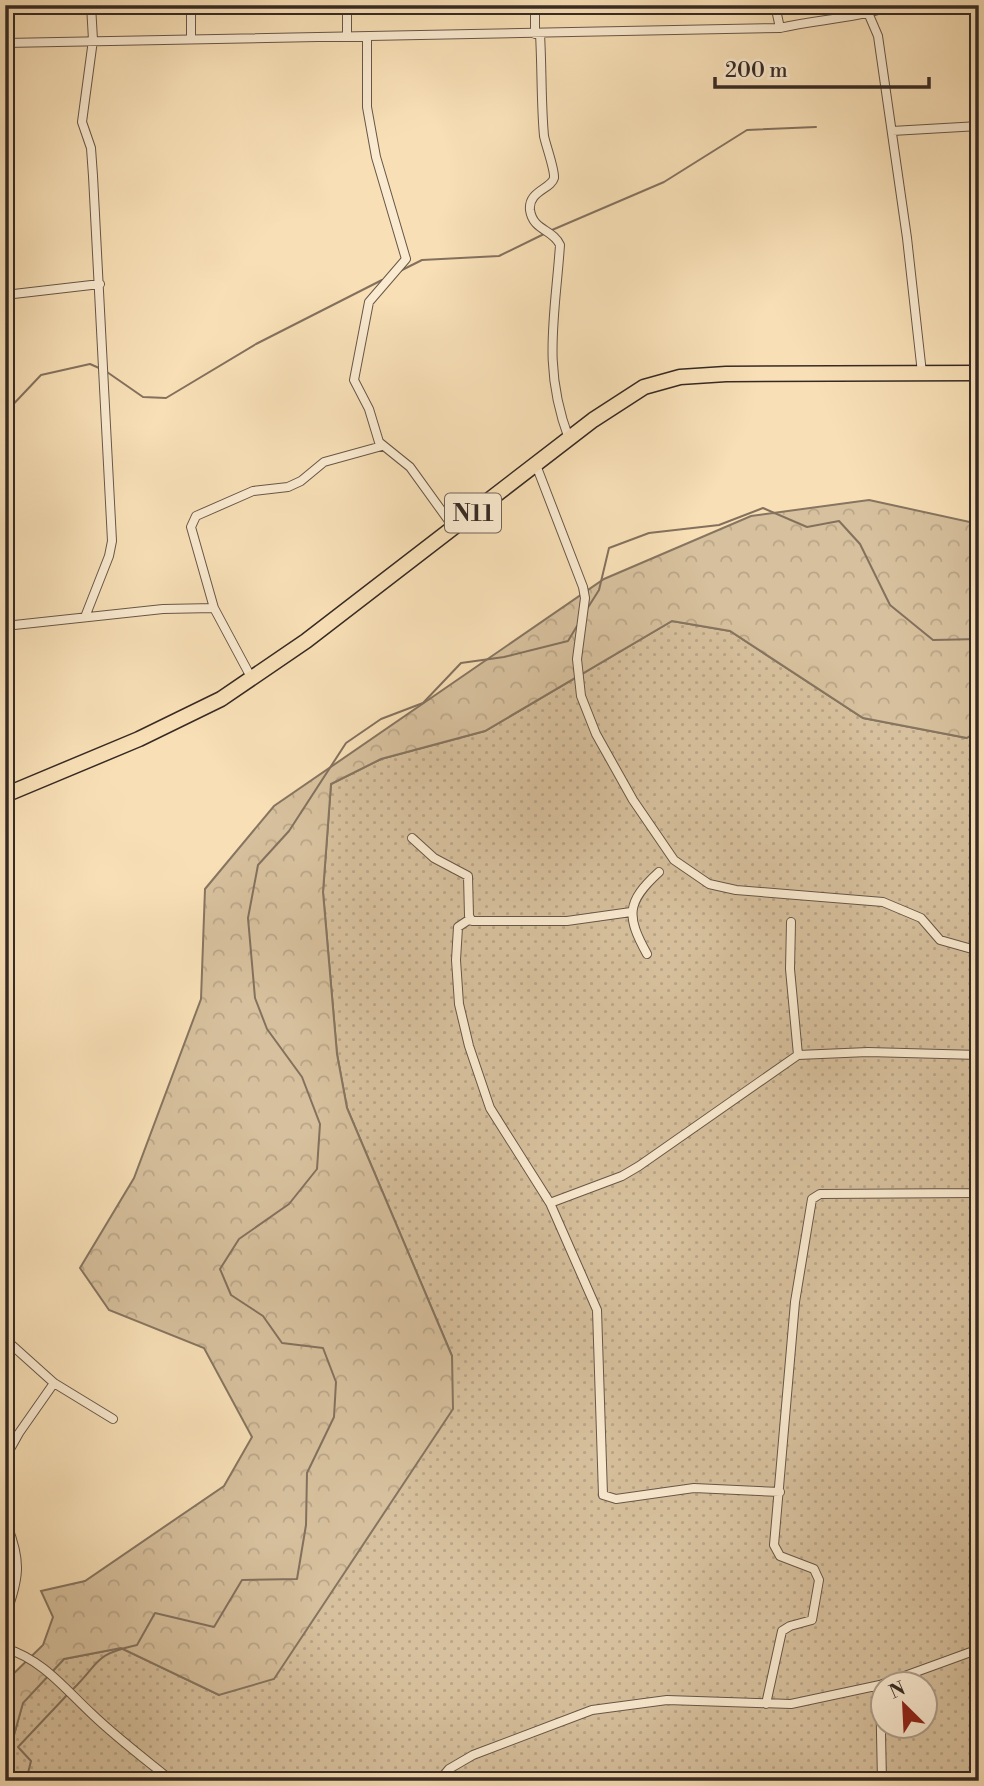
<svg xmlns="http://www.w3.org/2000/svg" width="984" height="1786" font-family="'Libre Bodoni',serif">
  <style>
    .grass { fill: url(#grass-dots); stroke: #867560; stroke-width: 2; fill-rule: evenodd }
    .forest { fill: url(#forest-crowns); stroke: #867560; stroke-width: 2 }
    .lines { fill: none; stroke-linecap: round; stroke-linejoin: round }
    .stream { stroke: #83715e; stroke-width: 2 }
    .street-casing { stroke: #665748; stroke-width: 10 }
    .highway-casing { stroke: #362a24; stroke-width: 17 }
    .street { stroke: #faead0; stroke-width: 8 }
    .highway { stroke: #f8dfb6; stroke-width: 14 }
    .labels { text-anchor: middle; stroke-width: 6; stroke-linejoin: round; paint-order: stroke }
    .shield { fill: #faead0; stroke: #716458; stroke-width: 2 }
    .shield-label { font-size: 23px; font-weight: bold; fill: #362a24 }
  </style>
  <defs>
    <pattern id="grass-dots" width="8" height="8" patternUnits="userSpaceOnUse" patternTransform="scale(1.75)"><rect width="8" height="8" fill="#d7c09d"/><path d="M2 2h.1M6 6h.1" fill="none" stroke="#b9a587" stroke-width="1.8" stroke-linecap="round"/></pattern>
    <pattern id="forest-crowns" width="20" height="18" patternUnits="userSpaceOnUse" patternTransform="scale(1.75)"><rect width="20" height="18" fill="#d7c09d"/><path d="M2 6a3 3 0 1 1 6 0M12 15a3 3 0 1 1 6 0" fill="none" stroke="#b9a587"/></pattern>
  </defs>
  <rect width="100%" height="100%" fill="#f8dfb6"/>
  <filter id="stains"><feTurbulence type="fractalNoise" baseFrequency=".00286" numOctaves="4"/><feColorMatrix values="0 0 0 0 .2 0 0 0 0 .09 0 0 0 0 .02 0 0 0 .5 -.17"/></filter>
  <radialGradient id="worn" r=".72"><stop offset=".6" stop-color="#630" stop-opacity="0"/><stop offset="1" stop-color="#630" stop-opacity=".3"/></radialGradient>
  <path class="grass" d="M 672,621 L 730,631 L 863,718 L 966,738 L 979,729 L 979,1781 L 15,1781 L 9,1753 L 23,1702 L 64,1659 L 121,1648 L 219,1695 L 452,1356 L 347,1108 L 337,1054 L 323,892 L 331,784 L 381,759 L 485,731 ZM 883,1684 L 925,1684 L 925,1726 L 883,1726 Z"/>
  <path class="forest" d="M 869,500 L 979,524 L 979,729 L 967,738 L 863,718 L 730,631 L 672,621 L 485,731 L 381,759 L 331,784 L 323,892 L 337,1054 L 347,1108 L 452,1356 L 453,1409 L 274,1679 L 219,1695 L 121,1648 L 64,1659 L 23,1703 L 9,1753 L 15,1781 L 5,1781 L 5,1682 L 43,1645 L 53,1617 L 41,1591 L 85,1581 L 224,1486 L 252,1437 L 204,1348 L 109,1310 L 80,1268 L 134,1178 L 201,999 L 205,889 L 274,806 L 604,579 L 751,516 Z"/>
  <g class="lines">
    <path class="stream" d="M 552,230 L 664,182 L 747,130 L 816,127
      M 400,271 L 422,260 L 499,256 L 544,234
      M 107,372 L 143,397 L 166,398 L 256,344 L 382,280
      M 5,413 L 41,375 L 90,364 L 99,368
      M 587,609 L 599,590 L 609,548 L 649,533 L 719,525 L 763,508 L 807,527 L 839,521 L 860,544 L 890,605 L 933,640 L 979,639
      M 72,1690 C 101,1662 92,1655 137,1645 L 155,1613 L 214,1627 L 242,1580 L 297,1579 L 306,1525 L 307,1473 L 334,1417 L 336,1382 L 323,1348 L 282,1343 L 263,1316 L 231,1295 L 220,1269 L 239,1239 L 289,1204 L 317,1169 L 320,1124 L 302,1077 L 267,1029 L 255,998 L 248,918 L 258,865 L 289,831 L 346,743 L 381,719 L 423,703 L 461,663 L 504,657 L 568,641 L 577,626
      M 26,1781 L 31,1761 L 18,1747 L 68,1694"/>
    <g class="street-casing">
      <path id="street" d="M 347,5 L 347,35
        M 535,5 L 535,34
        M 775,5 L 780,28
        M 869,15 L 878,36 L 907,238 L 922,373
        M 540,34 C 542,68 541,103 544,136 C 546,146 555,170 554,178 C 551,189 528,191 530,210 C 533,231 553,229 560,245 C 555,318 542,367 569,439
        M 191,37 L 191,5
        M 367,37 L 367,107 L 376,157 L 406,259 L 369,302 L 354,380 L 369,409 L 379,442 L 410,467 L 454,528
        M 5,43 L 780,28 C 818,19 856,19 893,5
        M 892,131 L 979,126
        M 5,295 L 100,284
        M 536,465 L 583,587 L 585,598 L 577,659 L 581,696 L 596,734 L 633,800 L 674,860 L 709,884 L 736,890 L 883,902 L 921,918 L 940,940 L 979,951
        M 214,608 L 191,527 L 196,516 L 253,491 L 288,487 L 301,481 L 324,462 L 382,446
        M 85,617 L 109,556 L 112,541 L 93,176 L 91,148 L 82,122 L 93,40 L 91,5
        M 5,626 L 163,609 L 214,608 L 252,679
        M 412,838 L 434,858 L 468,876 L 469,916 L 472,921 L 567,921 L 631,912
        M 470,919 L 458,927 L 456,960 L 459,1004 L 469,1046 L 490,1108 L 550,1203 L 597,1310 L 603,1495 L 616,1499 L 694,1488 L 780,1492
        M 791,922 L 790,969 L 798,1055
        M 647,954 C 626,916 626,902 659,872
        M 5,1069 L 9,1088 L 5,1180
        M 550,1203 L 622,1176 L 639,1166 L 798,1055 L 868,1052 L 979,1055
        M 5,1339 L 54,1383 L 113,1419
        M 5,1458 L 19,1433 L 54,1383
        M 5,1520 C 23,1563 19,1576 5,1618
        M 5,1648 C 43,1660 64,1688 92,1714 C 117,1738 145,1759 172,1781
        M 880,1685 L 882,1781
        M 766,1704 L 782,1631 L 790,1626 L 812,1620 L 819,1580 L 814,1569 L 780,1556 L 774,1545 L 795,1302 L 812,1199 L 820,1194 L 974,1193 L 979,1116
        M 439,1781 L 449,1769 L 473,1755 L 592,1710 L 667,1700 L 791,1704 L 880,1685 L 979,1649"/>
    </g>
    <g class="highway-casing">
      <path id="highway" d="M 5,795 L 139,739 L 221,699 L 306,641 L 593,420 L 644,387 L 680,377 L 726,374 L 979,373"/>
    </g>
    <use href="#street" class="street"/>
    <use href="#highway" class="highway"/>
  </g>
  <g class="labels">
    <rect class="shield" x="445" y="493.5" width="56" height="39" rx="5"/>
    <g class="shield-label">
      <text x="473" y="521">N11</text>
    </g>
  </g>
  <rect width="984" height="1786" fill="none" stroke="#f8dfb6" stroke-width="28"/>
  <rect x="7" y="7" width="970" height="1772" fill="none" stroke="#362a24" stroke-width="3.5"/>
  <rect x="14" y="14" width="956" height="1758" fill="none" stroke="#362a24" stroke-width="2"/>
  <g transform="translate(904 1705) rotate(336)"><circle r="33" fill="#faead0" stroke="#ac9d8b" stroke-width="2"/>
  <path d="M0-5L12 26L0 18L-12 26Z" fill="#8f2418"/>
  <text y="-10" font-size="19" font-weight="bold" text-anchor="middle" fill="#362a24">N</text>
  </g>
  <path d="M715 77v10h214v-10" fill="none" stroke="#362a24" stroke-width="3.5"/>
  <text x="725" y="77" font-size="21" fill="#362a24" stroke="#faead0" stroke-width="5" paint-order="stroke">200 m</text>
  <rect width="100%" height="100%" filter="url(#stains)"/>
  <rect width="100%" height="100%" fill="url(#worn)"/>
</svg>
